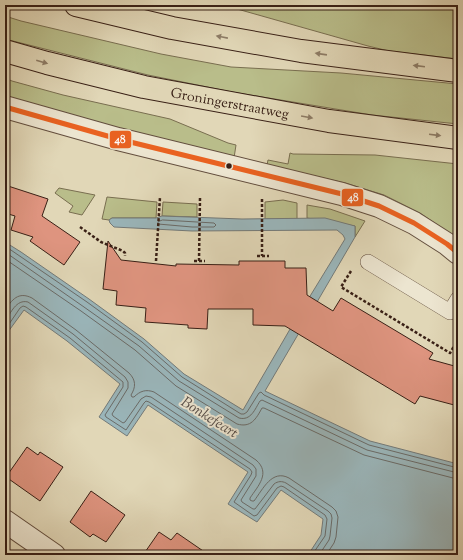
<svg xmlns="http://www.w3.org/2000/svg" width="463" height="560" font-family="'Sorts Mill Goudy',serif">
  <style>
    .green { fill: #b9bd8a; stroke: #796e50 }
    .water { fill: #9ab6bb; stroke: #737a79 }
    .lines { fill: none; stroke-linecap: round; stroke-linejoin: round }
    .shore { stroke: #6a6b68; stroke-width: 1 }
    .building { fill: #de947f; stroke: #392016 }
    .service-casing { stroke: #634e3e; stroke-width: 16 }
    .minor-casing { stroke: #634e3e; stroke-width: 24 }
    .tertiary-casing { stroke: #634e3e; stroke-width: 24 }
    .primary-casing { stroke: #392016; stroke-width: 24 }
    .path { stroke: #392016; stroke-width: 2.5; stroke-dasharray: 3 2; stroke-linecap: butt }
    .service { stroke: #ece5d0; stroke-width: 15 }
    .minor { stroke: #ece5d0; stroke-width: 22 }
    .tertiary { stroke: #ece5d0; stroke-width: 22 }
    .primary { stroke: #e1d7b7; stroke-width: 22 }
    .bus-1-casing { stroke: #ece5d0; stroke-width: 8 }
    .bus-1 { stroke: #e96221; stroke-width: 5 }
    .oneway { fill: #8d7c66 }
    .bus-dot { fill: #392016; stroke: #ece5d0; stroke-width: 1.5 }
    .labels { text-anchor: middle; stroke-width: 4; stroke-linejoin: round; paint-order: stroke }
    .street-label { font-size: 14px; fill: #392016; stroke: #ece5d0 }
    .water-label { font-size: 15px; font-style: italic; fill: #564d48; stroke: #ece5d0 }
    .line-badge { stroke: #ece5d0; stroke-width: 1.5 }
    .badge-label { font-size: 11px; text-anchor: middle; font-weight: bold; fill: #fff }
  </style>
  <rect width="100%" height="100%" fill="#e1d7b7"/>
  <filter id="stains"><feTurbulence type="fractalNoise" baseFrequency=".005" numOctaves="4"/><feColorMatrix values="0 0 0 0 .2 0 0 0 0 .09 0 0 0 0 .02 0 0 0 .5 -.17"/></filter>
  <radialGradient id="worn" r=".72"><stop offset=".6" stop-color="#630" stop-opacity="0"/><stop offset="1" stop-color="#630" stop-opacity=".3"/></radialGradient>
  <path class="green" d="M 223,5 L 458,5 L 458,59 L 389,51 L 368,46 Z
    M 5,16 L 21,21 L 161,54 L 231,67 L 341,73 L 458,84 L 458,124 L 372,115 L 232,92 L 148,75 L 5,39 Z
    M 5,78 L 12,81 L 63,95 L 170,119 L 228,143 L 236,145 L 234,158 L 118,129 L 5,96 Z
    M 290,153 L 293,154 L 375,155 L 458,164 L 458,239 L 420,213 L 384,195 L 345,183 L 267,165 L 268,160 L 288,164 Z
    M 59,188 L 95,195 L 82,215 L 69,212 L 73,206 L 55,193 Z
    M 107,197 L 157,202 L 156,218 L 112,218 L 109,220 L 102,219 Z
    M 283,200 L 297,203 L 297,219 L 265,219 L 265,202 Z
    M 163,202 L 197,204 L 197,217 L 162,216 Z
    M 307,205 L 330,209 L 365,221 L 355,237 L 355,226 L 307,218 Z"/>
  <path class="water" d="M 162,216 L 242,219 L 325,218 L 355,226 L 355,237 L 265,391 L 370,441 L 458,464 L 458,555 L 308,555 L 321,535 L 323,519 L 281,490 L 257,522 L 228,504 L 248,472 L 148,405 L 127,436 L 99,417 L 120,384 L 67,341 L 24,310 L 5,336 L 5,242 L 21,252 L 89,299 L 144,339 L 184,374 L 243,410 L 293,324 L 345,239 L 343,235 L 337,230 L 192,231 L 114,227 L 110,223 L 109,220 L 112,218 L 156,218 Z"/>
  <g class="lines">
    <path class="shore" d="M 163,220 L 214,223 L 216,225 L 214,227 L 192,227 L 158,224 L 158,222 Z
      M 5,246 L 87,302 L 142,342 L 182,377 L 241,414 L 244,414 L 247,412 L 259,393 L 261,392 L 264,395 L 369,445 L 458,468
      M 5,252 L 84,307 L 139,346 L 179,381 L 239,418 C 251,421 255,409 260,401 L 262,400 L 367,450 L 458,473
      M 5,259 L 81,311 L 135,350 L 176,386 L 237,424 C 251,428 256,419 262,408 L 264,408 L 364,455 L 453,478 L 458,479
      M 5,310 C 12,300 18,291 32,298 L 76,330 L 129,373 C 136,380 136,387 131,395 L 132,397 L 134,397 C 140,391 146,389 154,392 L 256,460 C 271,473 258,486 250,498 L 250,500 L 252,501 L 254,501 C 263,489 272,469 289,478 L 332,507 L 336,511 L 338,517 L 336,537 L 334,543 L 326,555
      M 5,321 C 11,313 16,299 28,302 L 73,334 L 125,377 L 128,382 L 128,388 L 112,414 L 113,416 L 123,423 L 125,422 L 141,399 L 146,396 L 151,397 L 253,465 L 256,469 L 256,476 L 241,500 L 242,502 L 253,509 L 255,509 L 274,484 C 278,481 282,481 286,483 L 328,511 L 331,514 L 332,518 L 330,536 L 329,540 L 319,555
      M 5,330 L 20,308 L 23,306 L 26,307 L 70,338 L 123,382 L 123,387 L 105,415 L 106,417 L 126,430 L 144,403 L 146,401 L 149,402 L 250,469 L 252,472 L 251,475 L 234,502 L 254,516 L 257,515 L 277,488 L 281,486 L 284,487 L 325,515 L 327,519 L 325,536 L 312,555"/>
  </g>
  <path class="building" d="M 5,185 L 48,199 L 42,216 L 80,242 L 64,265 L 30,241 L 33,237 L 11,230 L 15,216 L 5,213 Z
    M 108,241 L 121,260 L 176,266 L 176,264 L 239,265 L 239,261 L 285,261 L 285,268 L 306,268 L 307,295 L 333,311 L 341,298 L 433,353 L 429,359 L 458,367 L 458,406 L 420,396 L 415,404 L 285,326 L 253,325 L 253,309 L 208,309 L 207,329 L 188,328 L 188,325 L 145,322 L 146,308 L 116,305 L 117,291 L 103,289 Z
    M 27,447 L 38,455 L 40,452 L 63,467 L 40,501 L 6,477 Z
    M 91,491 L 125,515 L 106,542 L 93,534 L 90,537 L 70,522 Z
    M 159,532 L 171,540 L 177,533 L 209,555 L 143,555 Z"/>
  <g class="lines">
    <g class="service-casing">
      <path id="service" d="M 368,262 L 450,312 L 458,299"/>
    </g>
    <g class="minor-casing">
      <path id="minor" d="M 5,521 L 54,555"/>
    </g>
    <g class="tertiary-casing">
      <path id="tertiary" d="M 5,107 L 118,139 L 342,194 L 379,206 L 414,223 L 447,244 L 458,253"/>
    </g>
    <g class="primary-casing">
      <g id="primary">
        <path d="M 76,5 L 172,28 L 301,51 L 458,71"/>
        <path id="s1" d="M 5,51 L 47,63 L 144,87 L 329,121 L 458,138"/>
      </g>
    </g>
    <path class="path" d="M 262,199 L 262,256
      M 80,227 L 101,242 L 123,251 L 125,253 L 125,256
      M 257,256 L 269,256
      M 156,261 L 160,197
      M 194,261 L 205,261
      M 199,261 L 200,198
      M 351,271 L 341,287 L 450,353 L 457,341 L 458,342"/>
    <use href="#service" class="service"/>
    <use href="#minor" class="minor"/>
    <use href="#tertiary" class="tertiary"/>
    <use href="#primary" class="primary"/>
    <g class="bus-1-casing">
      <path id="bus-1" d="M 5,107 L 118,139 L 342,194 L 379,206 L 414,223 L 447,244 L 458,253"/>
    </g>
    <use href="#bus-1" class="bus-1"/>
  </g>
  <defs><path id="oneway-solid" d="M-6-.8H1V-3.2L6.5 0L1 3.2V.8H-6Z"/></defs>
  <g class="oneway">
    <use href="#oneway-solid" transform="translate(222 37) rotate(-169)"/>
    <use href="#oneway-solid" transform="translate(321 54) rotate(-172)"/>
    <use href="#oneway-solid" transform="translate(42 62) rotate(16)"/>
    <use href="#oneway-solid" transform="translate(419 66) rotate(-173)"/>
    <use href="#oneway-solid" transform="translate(307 117) rotate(10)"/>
    <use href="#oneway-solid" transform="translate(435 135) rotate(7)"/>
  </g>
  <circle class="bus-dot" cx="229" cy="166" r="3.5"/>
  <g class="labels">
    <g class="street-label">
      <text dy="5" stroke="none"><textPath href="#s1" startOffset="231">Groningerstraatweg</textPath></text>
    </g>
    <g class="water-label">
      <text transform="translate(210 417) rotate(32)" y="5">Bonkefeart</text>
    </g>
  </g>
  <g class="line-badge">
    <rect x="109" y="130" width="23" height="19" rx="4" fill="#e96221"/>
    <rect x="341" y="188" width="23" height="19" rx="4" fill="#e96221"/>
  </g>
  <g class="badge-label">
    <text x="120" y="143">48</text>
    <text x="353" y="201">48</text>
  </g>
  <rect width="463" height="560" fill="none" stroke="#e1d7b7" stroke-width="20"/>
  <rect x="6" y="6" width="451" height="548" fill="none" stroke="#392016" stroke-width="2"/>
  <rect x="10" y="10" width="443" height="540" fill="none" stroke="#392016"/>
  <rect width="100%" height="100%" filter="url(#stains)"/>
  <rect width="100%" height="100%" fill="url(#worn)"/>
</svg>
